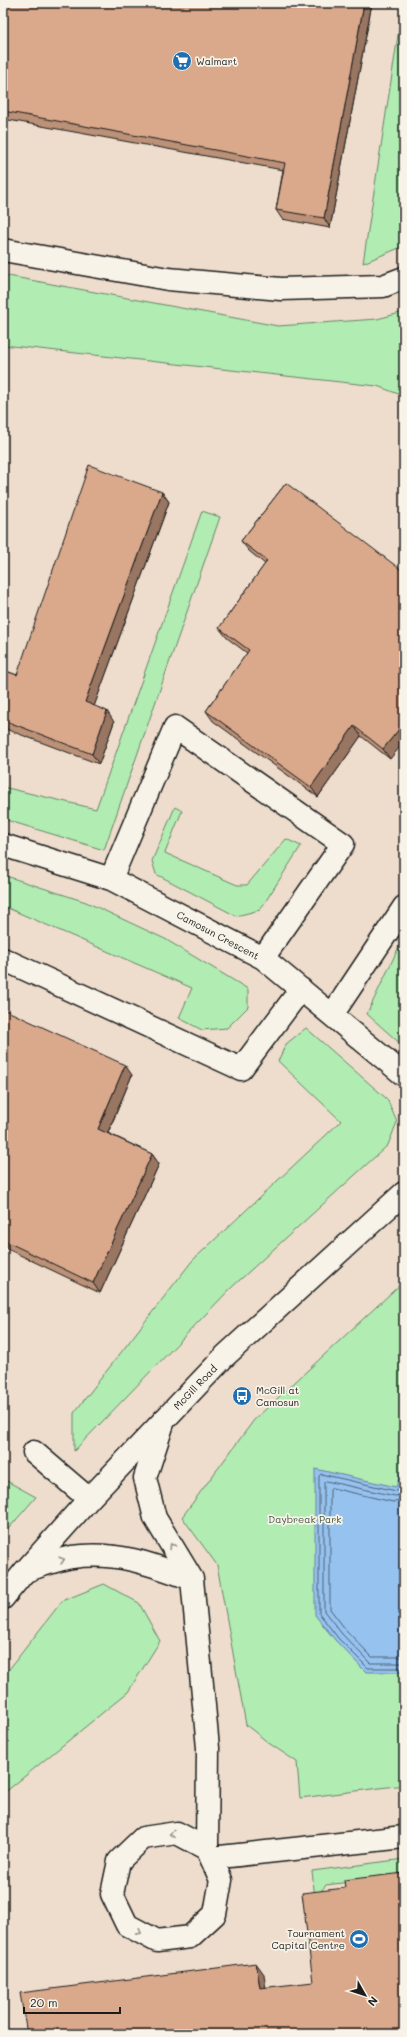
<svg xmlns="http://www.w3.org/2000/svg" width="407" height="2037" font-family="Mali,sans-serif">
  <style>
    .green { fill: #b1ecb2; stroke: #668467 }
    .water { fill: #96c2f0; stroke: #65809b }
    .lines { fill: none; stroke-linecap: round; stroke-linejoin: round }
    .shore { stroke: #4d5e71; stroke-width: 1 }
    .minor-casing { stroke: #1c1c1c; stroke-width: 25 }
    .major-casing { stroke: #1c1c1c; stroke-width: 25 }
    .minor { stroke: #f7f3e8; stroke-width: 22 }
    .major { stroke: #f7f3e8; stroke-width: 22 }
    .wall { fill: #bb9178; stroke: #1c1c1c }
    .shaded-wall { fill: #997662; stroke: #1c1c1c }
    .building { fill: #daa98c; stroke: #1c1c1c }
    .oneway { stroke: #94928c }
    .labels { text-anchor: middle; stroke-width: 3.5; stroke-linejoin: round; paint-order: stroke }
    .poi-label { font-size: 10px; fill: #1c1c1c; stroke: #f7f3e8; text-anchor: start }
    .street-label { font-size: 10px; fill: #1c1c1c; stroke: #f7f3e8 }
    .park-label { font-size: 10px; fill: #495a49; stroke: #f7f3e8 }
  </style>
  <rect width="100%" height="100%" fill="#edc"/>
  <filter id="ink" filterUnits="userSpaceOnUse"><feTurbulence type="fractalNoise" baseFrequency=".025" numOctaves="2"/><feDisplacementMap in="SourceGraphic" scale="8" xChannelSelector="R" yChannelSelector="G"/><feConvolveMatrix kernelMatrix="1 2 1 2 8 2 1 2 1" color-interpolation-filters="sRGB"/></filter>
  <g filter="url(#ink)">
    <path class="green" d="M 403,3 L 404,246 L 363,263 Z
      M 3,275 L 278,326 L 377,319 L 404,312 L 404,396 L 377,386 L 3,345 Z
      M 202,511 L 220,517 L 104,850 L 3,819 L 3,787 L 96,809 Z
      M 175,807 L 182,811 L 165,853 L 237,885 L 247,885 L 286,839 L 301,846 L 260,910 L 236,916 L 156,874 L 152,861 Z
      M 3,875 L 86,902 L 165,939 L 248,989 L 248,1007 L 227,1028 L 202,1030 L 179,1018 L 192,988 L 3,906 Z
      M 404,936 L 404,1047 L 367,1014 Z
      M 306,1028 L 387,1099 L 397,1122 L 388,1145 L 231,1288 L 74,1451 L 74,1413 L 192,1261 L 341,1121 L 278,1061 L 286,1044 Z
      M 404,1281 L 404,1785 L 300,1798 L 297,1762 L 270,1744 L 246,1725 L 217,1565 L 182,1517 L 254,1420 Z
      M 3,1479 L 36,1497 L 3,1535 Z
      M 104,1584 L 139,1603 L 160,1641 L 128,1692 L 3,1794 L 3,1677 L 62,1601 Z
      M 404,1859 L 404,1875 L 326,1885 L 315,1898 L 312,1871 Z"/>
    <path class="water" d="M 404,1464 L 404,1672 L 366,1672 L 335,1640 L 315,1615 L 315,1469 L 396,1487 Z"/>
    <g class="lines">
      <path class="shore" d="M 404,1477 L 400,1489 L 396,1491 L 321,1474 L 319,1476 L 319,1613 L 338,1638 L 368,1668 L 404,1668
        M 404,1491 L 400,1495 L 395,1496 L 326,1481 L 324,1482 L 324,1611 L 342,1634 L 370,1663 L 404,1663
        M 404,1500 L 393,1502 L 332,1488 L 330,1490 L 330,1609 L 346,1630 L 372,1657 L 404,1657"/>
      <g class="minor-casing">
        <path id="minor" d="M 3,250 L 168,279 L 281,289 L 383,286 L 404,278
          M 3,845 L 111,879 L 263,958 L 404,1075
          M 111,879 L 175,727 L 343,844 L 263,958
          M 3,959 L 241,1069 L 301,989
          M 332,1015 L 404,907
          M 164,1420 L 145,1478 L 155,1518 L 192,1579 L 208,1748 L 207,1849 L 221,1880 L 215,1914 L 190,1937 L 157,1941 L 127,1925 L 112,1894 L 119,1861 L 143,1838 L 177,1833 L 207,1849
          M 34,1452 L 89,1499
          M 25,1571 C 40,1566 56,1560 72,1557 C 116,1551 151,1564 192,1579
          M 211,1858 L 404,1837"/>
      </g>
      <g class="major-casing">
        <path id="major" d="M 3,1598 L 25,1571 L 89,1499 L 225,1356 L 404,1193"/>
      </g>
      <use href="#minor" class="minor"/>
      <use href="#major" class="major"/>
    </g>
    <path class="wall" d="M 3,3 L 372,3 L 330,228 L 282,219 L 276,210 L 283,170 L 3,119 Z
      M 286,483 L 390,759 L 361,736 L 318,797 L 213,721 L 206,711 L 247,653 L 227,638 L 219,628 L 265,564 L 249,551 L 241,541 Z
      M 162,492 L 169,502 L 94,706 L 114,722 L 99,764 L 3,728 L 3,670 L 17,675 Z
      M 3,1009 L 132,1075 L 108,1133 L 152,1154 L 159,1164 L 100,1293 L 3,1247 Z"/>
    <path class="shaded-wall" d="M 364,3 L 372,3 L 330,228 L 324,218 Z
      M 162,492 L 169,502 L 92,712 L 85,702 Z
      M 107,711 L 114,722 L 99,764 L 92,754 Z
      M 404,723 L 404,742 L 390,759 L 383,749 Z
      M 354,726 L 361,736 L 318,797 L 311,787 Z
      M 125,1065 L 132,1075 L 105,1139 L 98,1129 Z
      M 152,1154 L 159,1164 L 100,1293 L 93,1283 Z
      M 256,1963 L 264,1974 L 267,1998 L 260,1988 Z"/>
    <path class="building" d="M 3,3 L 364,3 L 324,218 L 276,210 L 285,163 L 3,111 Z
      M 89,465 L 162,492 L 85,702 L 107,711 L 92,754 L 3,720 L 3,670 L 17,675 Z
      M 286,483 L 404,572 L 404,723 L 383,749 L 354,726 L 311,787 L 206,711 L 249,650 L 219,628 L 267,561 L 241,541 Z
      M 3,1009 L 125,1065 L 98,1129 L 152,1154 L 93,1283 L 3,1240 Z
      M 404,1873 L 404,2034 L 27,2034 L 20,1993 L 256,1963 L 260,1988 L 313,1982 L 302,1893 L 345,1888 L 344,1880 Z"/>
    <defs><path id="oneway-chevron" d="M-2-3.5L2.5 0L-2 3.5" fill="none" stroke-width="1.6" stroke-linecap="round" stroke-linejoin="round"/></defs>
    <g class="oneway">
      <use href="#oneway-chevron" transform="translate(172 1546) rotate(-122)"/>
      <use href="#oneway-chevron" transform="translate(62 1560) rotate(-16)"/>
      <use href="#oneway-chevron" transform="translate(172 1834) rotate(177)"/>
      <use href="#oneway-chevron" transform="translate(139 1932) rotate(29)"/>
    </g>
  </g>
  <defs>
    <g id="supermarket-disc" transform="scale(1)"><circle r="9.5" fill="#1f6fb2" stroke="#f7f3e8"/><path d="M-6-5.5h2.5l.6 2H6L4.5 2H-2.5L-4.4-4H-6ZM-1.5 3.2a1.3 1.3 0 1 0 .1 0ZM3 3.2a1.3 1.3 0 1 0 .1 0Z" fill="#fff"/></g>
    <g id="bus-disc" transform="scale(1)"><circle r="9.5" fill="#1f6fb2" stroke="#f7f3e8"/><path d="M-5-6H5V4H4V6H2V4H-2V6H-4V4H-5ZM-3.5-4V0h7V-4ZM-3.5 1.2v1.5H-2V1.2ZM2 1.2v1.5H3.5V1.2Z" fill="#fff"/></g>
    <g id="stadium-disc" transform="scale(1)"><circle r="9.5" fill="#1f6fb2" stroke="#f7f3e8"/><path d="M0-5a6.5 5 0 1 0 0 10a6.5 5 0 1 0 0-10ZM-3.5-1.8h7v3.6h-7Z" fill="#fff"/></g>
  </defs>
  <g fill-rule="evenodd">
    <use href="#supermarket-disc" x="182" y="61"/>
    <use href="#bus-disc" x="242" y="1396"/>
    <use href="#stadium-disc" x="359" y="1939"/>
  </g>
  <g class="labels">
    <g class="poi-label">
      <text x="196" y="65">Walmart</text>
      <text x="256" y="1394">McGill at<tspan x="256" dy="12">Camosun</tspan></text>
      <text x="345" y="1937" text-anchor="end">Tournament<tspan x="345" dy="12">Capital Centre</tspan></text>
    </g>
    <g class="street-label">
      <text transform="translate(218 935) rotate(28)" y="4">Camosun Crescent</text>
      <text transform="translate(195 1387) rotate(-46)" y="4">McGill Road</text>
    </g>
    <g class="park-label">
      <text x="305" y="1523">Daybreak Park</text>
    </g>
  </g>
  <rect width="407" height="2037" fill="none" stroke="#f7f3e8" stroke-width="16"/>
  <rect x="8" y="8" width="391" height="2021" fill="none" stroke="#1c1c1c" stroke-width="1.5" filter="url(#ink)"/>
  <g transform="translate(365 1995) rotate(129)" stroke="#f7f3e8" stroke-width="3" paint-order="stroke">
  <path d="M0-3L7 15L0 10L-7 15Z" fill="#1c1c1c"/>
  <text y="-6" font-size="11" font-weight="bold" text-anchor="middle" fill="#1c1c1c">N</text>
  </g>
  <path d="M24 2007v6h96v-6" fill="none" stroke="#1c1c1c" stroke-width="2"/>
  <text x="30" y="2007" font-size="12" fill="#1c1c1c" stroke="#f7f3e8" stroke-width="3" paint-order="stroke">20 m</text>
</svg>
